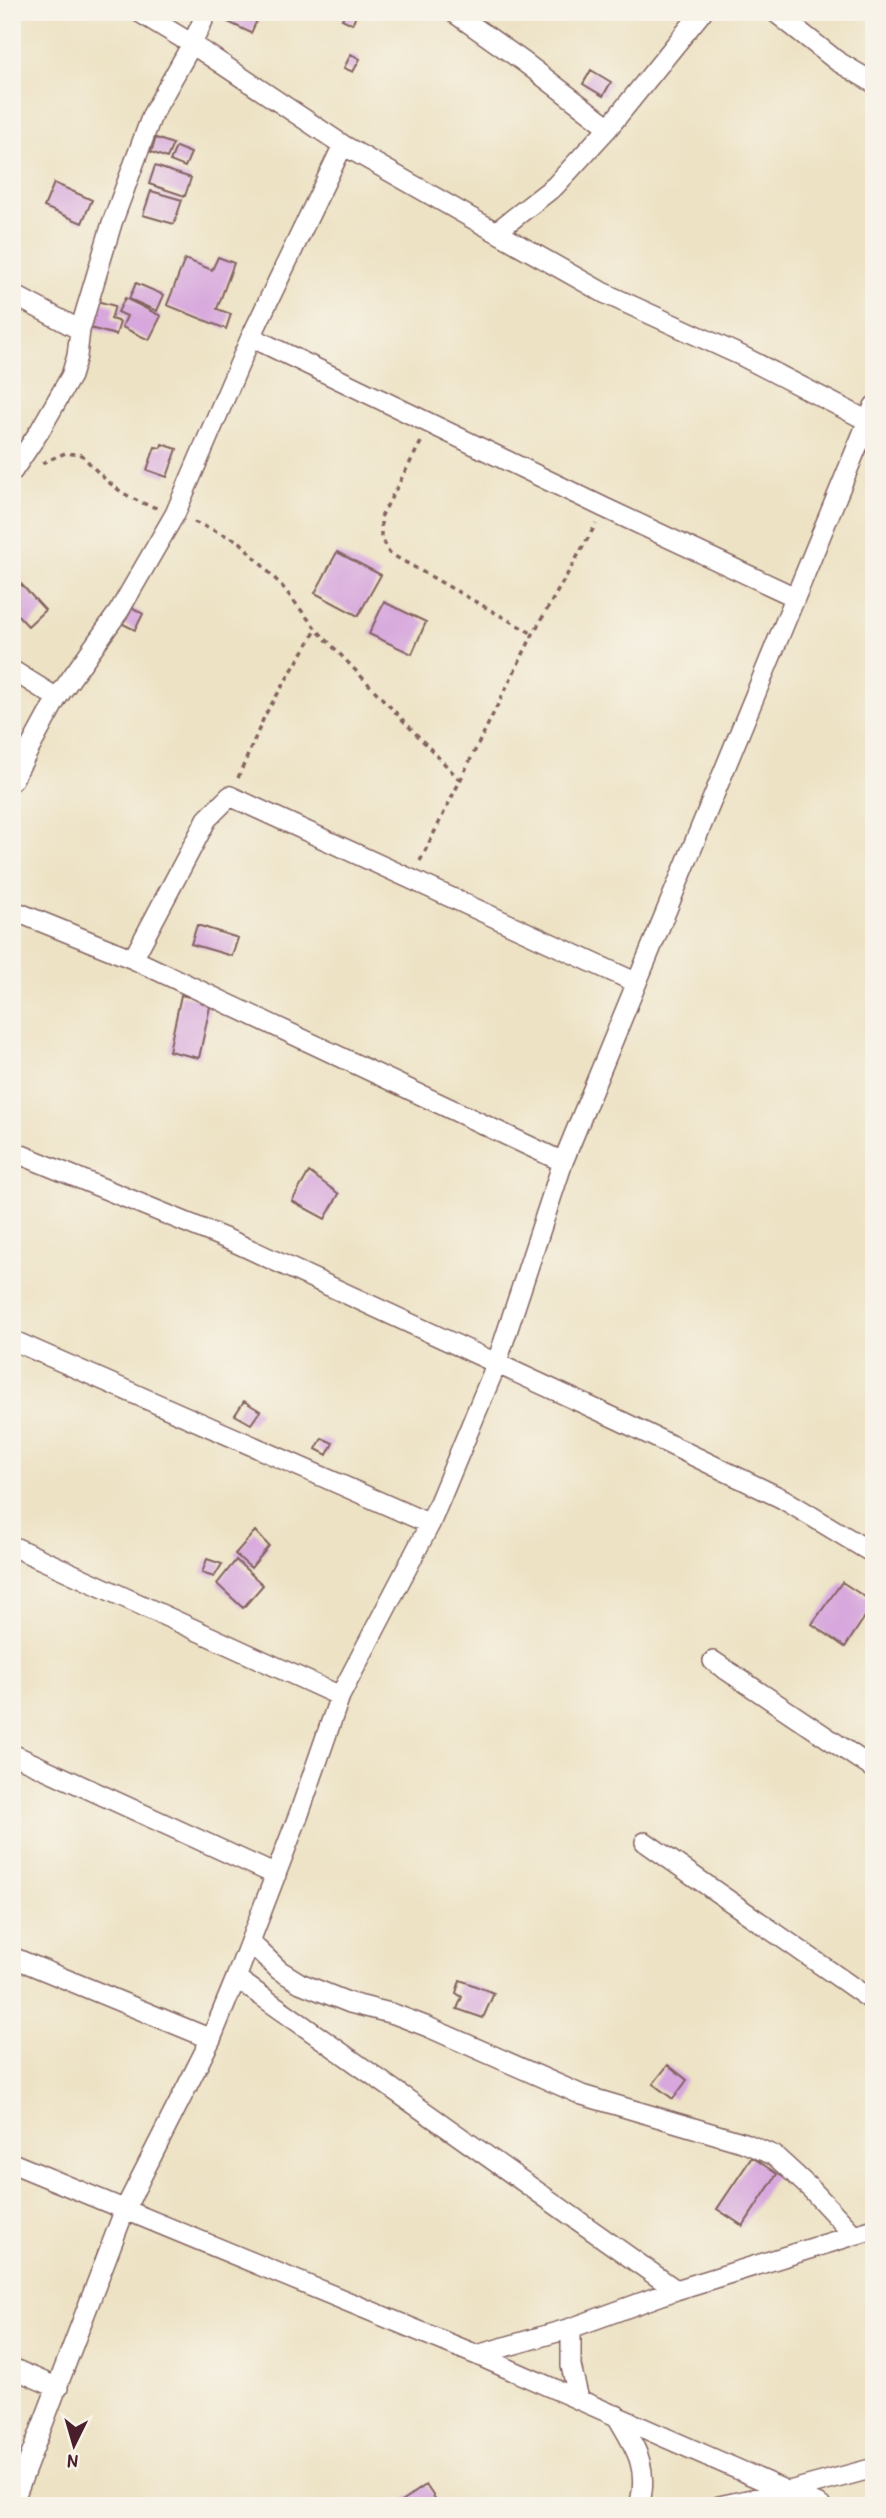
<svg xmlns="http://www.w3.org/2000/svg" width="886" height="2518" font-family="'Patrick Hand',sans-serif">
  <style>
    .building { fill: #d7a7dd }
    .lines { fill: none; stroke-linecap: round; stroke-linejoin: round }
    .minor-casing { stroke: #836361; stroke-width: 22 }
    .path { stroke: #836361; stroke-width: 3.5; stroke-dasharray: 5 5; stroke-linecap: butt }
    .minor { stroke: #fff; stroke-width: 19 }
  </style>
  <rect width="100%" height="100%" fill="#f7f3e8"/>
  <filter id="ink" filterUnits="userSpaceOnUse"><feTurbulence type="fractalNoise" baseFrequency=".0143" numOctaves="2"/><feDisplacementMap in="SourceGraphic" scale="14" xChannelSelector="R" yChannelSelector="G"/><feConvolveMatrix kernelMatrix="1 2 1 2 8 2 1 2 1" color-interpolation-filters="sRGB"/></filter>
  <filter id="wash" filterUnits="userSpaceOnUse"><feTurbulence type="fractalNoise" baseFrequency=".00686" numOctaves="4" result="noise"/><feDisplacementMap in="SourceGraphic" scale="28" xChannelSelector="R" yChannelSelector="G"/><feGaussianBlur stdDeviation="1.57" result="paint"/><feColorMatrix in="noise" values="0 0 0 0 0 0 0 0 0 0 0 0 0 0 0 0 0 1.4 0 .05"/><feComposite in="paint" operator="in"/></filter>
  <g filter="url(#wash)">
    <rect width="100%" height="100%" fill="#ede2c4"/>
    <g id="blocks">
      <path class="building" d="M 230,12 L 261,12 L 251,33 L 226,21 Z
        M 339,12 L 358,12 L 352,24 L 342,19 L 344,15 Z
        M 351,54 L 360,59 L 353,72 L 344,68 Z
        M 591,70 L 611,82 L 603,96 L 583,84 Z
        M 156,138 L 173,144 L 167,158 L 151,152 Z
        M 176,147 L 191,153 L 185,167 L 170,161 Z
        M 155,166 L 191,178 L 185,196 L 149,184 Z
        M 54,183 L 92,200 L 82,223 L 44,207 Z
        M 151,191 L 182,200 L 174,224 L 143,215 Z
        M 218,257 L 234,263 L 217,309 L 231,314 L 226,329 L 167,305 L 185,259 L 212,270 Z
        M 136,283 L 164,295 L 157,311 L 129,299 Z
        M 125,298 L 161,316 L 149,340 L 122,327 L 127,316 L 118,312 Z
        M 93,300 L 115,306 L 111,319 L 120,322 L 116,335 L 86,327 Z
        M 162,444 L 177,449 L 167,477 L 147,470 L 155,447 L 161,448 Z
        M 337,552 L 381,575 L 358,616 L 315,593 Z
        M 21,584 L 45,610 L 28,626 L 12,609 L 12,592 Z
        M 384,602 L 426,622 L 412,654 L 369,634 Z
        M 129,606 L 143,614 L 135,630 L 121,623 Z
        M 197,925 L 238,938 L 232,956 L 191,944 Z
        M 181,995 L 211,1002 L 199,1058 L 169,1051 Z
        M 309,1172 L 339,1194 L 325,1219 L 292,1201 Z
        M 244,1401 L 260,1411 L 251,1424 L 235,1415 Z
        M 322,1438 L 333,1443 L 327,1455 L 316,1449 Z
        M 255,1531 L 269,1546 L 251,1568 L 235,1554 Z
        M 207,1559 L 222,1564 L 214,1577 L 202,1573 Z
        M 236,1560 L 263,1585 L 243,1608 L 217,1584 Z
        M 842,1582 L 874,1603 L 845,1647 L 812,1624 Z
        M 460,1980 L 494,1993 L 483,2018 L 457,2009 L 462,1997 L 456,1993 Z
        M 668,2065 L 687,2080 L 673,2099 L 653,2084 Z
        M 752,2157 L 777,2174 L 743,2226 L 717,2209 Z
        M 426,2485 L 440,2506 L 399,2506 L 398,2504 Z"/>
    </g>
  </g>
  <g filter="url(#ink)">
    <use href="#blocks" fill-opacity="0" stroke="#836361" stroke-width="2"/>
    <g class="lines">
      <g class="minor-casing">
        <path id="minor" d="M 139,12 L 192,44 L 343,145 L 496,232 L 604,293 L 742,356 L 868,421
          M 453,12 L 524,62 L 609,127
          M 775,12 L 837,61 L 874,83
          M 496,232 L 555,186 L 609,127 L 702,12
          M 12,294 L 80,330
          M 251,337 L 605,508 L 795,597
          M 12,472 L 39,432 L 71,376 L 77,356 L 80,330 L 112,223 L 152,115 L 192,44 L 207,12
          M 12,670 L 57,698
          M 12,781 L 57,698 L 119,611 L 175,514 L 251,337 L 343,145
          M 12,910 L 133,959 L 563,1162
          M 133,959 L 207,819 L 230,796 L 635,982
          M 12,1151 L 234,1242 L 619,1420 L 783,1499 L 874,1554
          M 12,1340 L 430,1524
          M 12,1546 L 340,1696
          M 713,1661 L 874,1769
          M 12,1754 L 276,1875
          M 645,1842 L 874,2002
          M 250,1942 L 279,1970 L 300,1983 L 350,2003 L 394,2014 L 428,2027 L 582,2095 L 745,2143 L 775,2156 L 812,2190 L 854,2235
          M 12,1957 L 211,2039
          M 236,1978 L 676,2290
          M 12,2163 L 477,2355 L 821,2506
          M 571,2328 L 571,2366 L 579,2399
          M 477,2355 L 571,2328 L 676,2290 L 874,2229
          M 12,2368 L 58,2388
          M 616,2415 C 635,2447 650,2467 639,2506
          M 12,2505 L 125,2209 L 211,2039 L 236,1978 L 299,1814 L 340,1696 L 430,1524 L 496,1365 L 563,1162 L 874,406
          M 719,2506 L 789,2491 L 874,2468"/>
      </g>
      <path class="path" d="M 421,442 L 381,517 L 381,536 L 389,553 L 533,634
        M 42,463 L 65,453 L 82,455 C 105,481 123,498 157,508
        M 194,522 L 239,541 L 282,586 L 316,629 L 459,779
        M 238,778 L 265,715 L 316,630
        M 420,861 L 533,634 L 596,524"/>
      <use href="#minor" class="minor"/>
    </g>
  </g>
  <rect width="886" height="2518" fill="none" stroke="#f7f3e8" stroke-width="42"/>
  <g transform="translate(74 2445) rotate(185)" stroke="#f7f3e8" stroke-width="5" paint-order="stroke">
  <path d="M0-5L12 26L0 18L-12 26Z" fill="#4a1f2b"/>
  <text y="-10" font-size="19" font-weight="bold" text-anchor="middle" fill="#4a1f2b">N</text>
  </g>
</svg>
